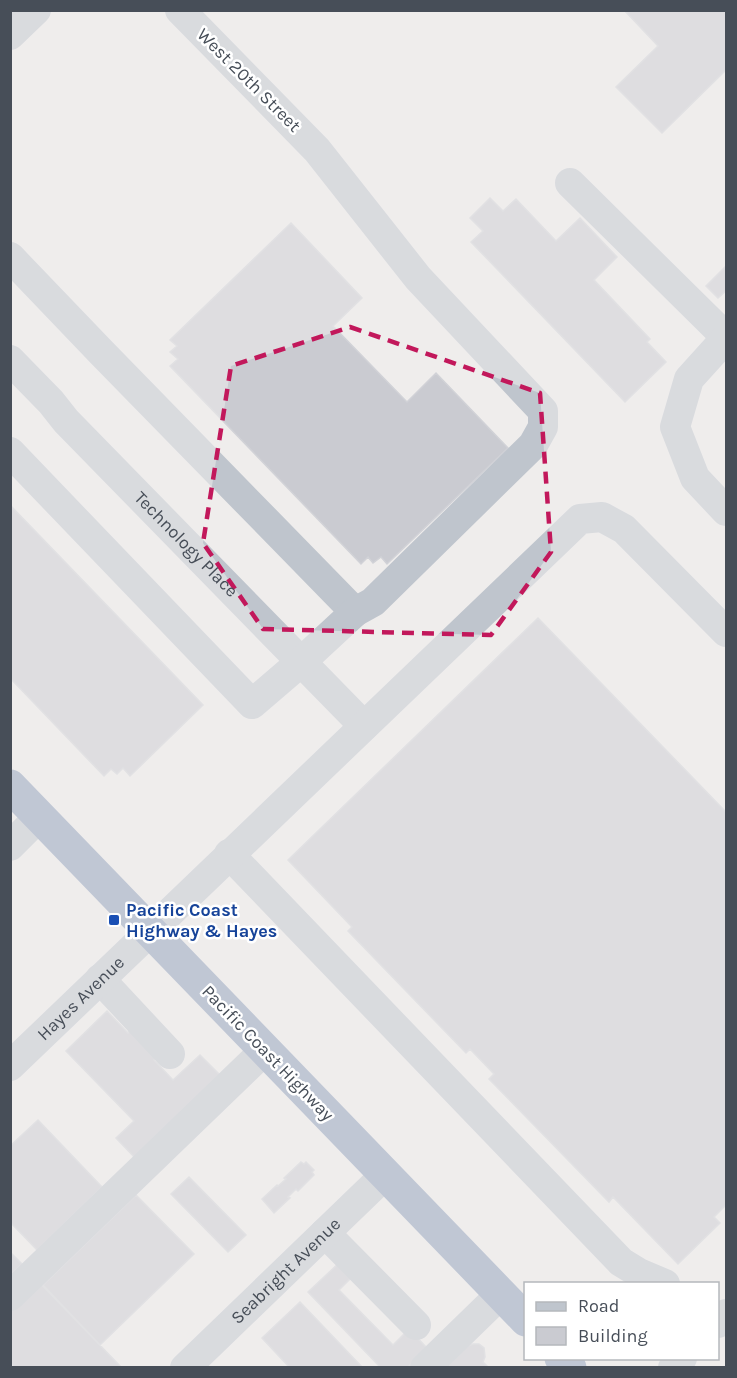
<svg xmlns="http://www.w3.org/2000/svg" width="737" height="1378" font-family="Karla,sans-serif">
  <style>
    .building { fill: #cacbd1; stroke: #d1d2d7; stroke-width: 1.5 }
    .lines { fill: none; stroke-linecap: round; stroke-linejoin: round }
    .minor { stroke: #bfc5cd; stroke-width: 30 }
    .highway { stroke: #8899b7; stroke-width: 33 }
    .marked { fill: none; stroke: #c2185b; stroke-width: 4.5; stroke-dasharray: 12 8; stroke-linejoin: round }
    .transit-dot { fill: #1a4fb4; stroke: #fff; stroke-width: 2 }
    .labels { text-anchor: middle; stroke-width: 5; stroke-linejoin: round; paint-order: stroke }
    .street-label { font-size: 18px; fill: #474e58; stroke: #fff }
    .transit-label { font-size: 18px; font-weight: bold; fill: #164399; stroke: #fff; text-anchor: start }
  </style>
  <rect width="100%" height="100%" fill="#efedec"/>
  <path class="building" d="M 624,10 L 726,10 L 726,70 L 662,133 L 616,87 L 658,46 Z
    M 490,198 L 503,211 L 516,199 L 556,241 L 580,218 L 617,257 L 594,280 L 650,339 L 647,342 L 666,362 L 625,402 L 471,242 L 483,231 L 470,218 Z
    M 291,223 L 362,298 L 333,326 L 407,402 L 436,373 L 508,448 L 387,564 L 381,557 L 373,563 L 368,557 L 361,564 L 170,366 L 178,359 L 170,352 L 177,346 L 170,340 Z
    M 726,266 L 726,291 L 718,298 L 706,286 Z
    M 10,505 L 203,705 L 130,776 L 123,768 L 117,774 L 111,769 L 104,776 L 10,678 Z
    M 538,618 L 726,812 L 726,1205 L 714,1217 L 720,1223 L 678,1264 L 613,1197 L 609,1202 L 489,1079 L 494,1074 L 470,1049 L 466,1053 L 348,931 L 352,927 L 288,860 Z
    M 107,1011 L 128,1033 L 130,1030 L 157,1058 L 154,1060 L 173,1080 L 200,1055 L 221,1076 L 136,1159 L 116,1138 L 134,1121 L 66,1051 Z
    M 38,1120 L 102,1187 L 37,1250 L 10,1222 L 10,1146 Z
    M 301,1162 L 304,1164 L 306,1162 L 314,1170 L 312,1172 L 314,1175 L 298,1191 L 296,1189 L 288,1197 L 290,1198 L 274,1213 L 262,1199 L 277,1185 L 278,1186 L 286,1179 L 284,1178 Z
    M 189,1177 L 246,1235 L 228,1252 L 171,1194 Z
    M 136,1195 L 194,1254 L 100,1345 L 43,1285 Z
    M 10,1252 L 22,1264 L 10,1275 Z
    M 340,1262 L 353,1276 L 339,1290 L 393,1345 L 409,1329 L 427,1348 L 407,1368 L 381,1368 L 308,1292 Z
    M 39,1282 L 122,1368 L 15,1368 L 10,1363 L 10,1309 Z
    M 300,1302 L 363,1368 L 290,1368 L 262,1338 Z
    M 473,1344 L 479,1344 L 484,1348 L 485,1357 L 483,1362 L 488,1367 L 487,1368 L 440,1368 L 468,1346 Z"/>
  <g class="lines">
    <g class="minor">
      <path d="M 10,35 L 36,10"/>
      <path d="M 570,183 L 726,337"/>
      <path d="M 10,257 L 102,353 L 355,612"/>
      <path d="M 726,338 L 689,379 L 675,427 L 695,478 L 726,511"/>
      <path id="s1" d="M 10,360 L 51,402 L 66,421 L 364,726"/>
      <path d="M 10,452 L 252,704 L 301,662 L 355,612 L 373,602 L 533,445 L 543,427 L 543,411 L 418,278 L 317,150 L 180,10"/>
      <path d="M 10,846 L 40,816"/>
      <path d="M 229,854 L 621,1262 L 639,1273 L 665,1284"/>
      <path d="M 100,979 L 170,1054"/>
      <path id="s2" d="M 10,1066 L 580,519 L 602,517 L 624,529 L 726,632"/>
      <path d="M 325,1233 L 416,1325"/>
      <path d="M 10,1296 L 265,1050"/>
      <path d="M 718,1323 L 726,1314"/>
      <path id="s3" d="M 185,1368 L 386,1174"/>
      <path d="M 425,1368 L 501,1294"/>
      <path d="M 673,1368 L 682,1358"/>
    </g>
    <path class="highway" d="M 10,786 L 526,1320
      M 561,1358 L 570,1368"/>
  </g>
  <path d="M0 0H737V1378H0ZM 350,327 L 540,393 L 551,552 L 491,635 L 263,629 L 203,543 L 231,366 Z" fill="#efedec" fill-opacity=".55" fill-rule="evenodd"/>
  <path class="marked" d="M 350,327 L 540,393 L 551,552 L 491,635 L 263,629 L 203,543 L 231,366 Z"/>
  <rect class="transit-dot" x="108" y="914" width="12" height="12" rx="3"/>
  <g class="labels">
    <g class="street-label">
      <text transform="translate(249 80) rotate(45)" y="6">West 20th Street</text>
      <text dy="6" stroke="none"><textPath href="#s1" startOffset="255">Technology Place</textPath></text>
      <text dy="6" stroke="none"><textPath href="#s2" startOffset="98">Hayes Avenue</textPath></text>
      <text transform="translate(268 1053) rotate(46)" y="6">Pacific Coast Highway</text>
      <text dy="6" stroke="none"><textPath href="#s3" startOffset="140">Seabright Avenue</textPath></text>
    </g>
    <g class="transit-label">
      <text x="126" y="916">Pacific Coast<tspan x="126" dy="21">Highway &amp; Hayes</tspan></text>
    </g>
  </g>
  <rect width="737" height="1378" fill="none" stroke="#474e58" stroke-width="24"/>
  <rect x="524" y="1282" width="195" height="78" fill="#ffffff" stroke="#b5b8bc" stroke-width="1.5"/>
  <rect x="536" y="1302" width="30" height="9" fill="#bfc5cd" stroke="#b5b8bc" stroke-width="1.5"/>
  <text x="578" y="1312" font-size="18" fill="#474e58">Road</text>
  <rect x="536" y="1327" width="30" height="18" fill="#cacbd1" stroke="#b5b8bc" stroke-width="1.5"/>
  <text x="578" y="1342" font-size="18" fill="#474e58">Building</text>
</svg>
